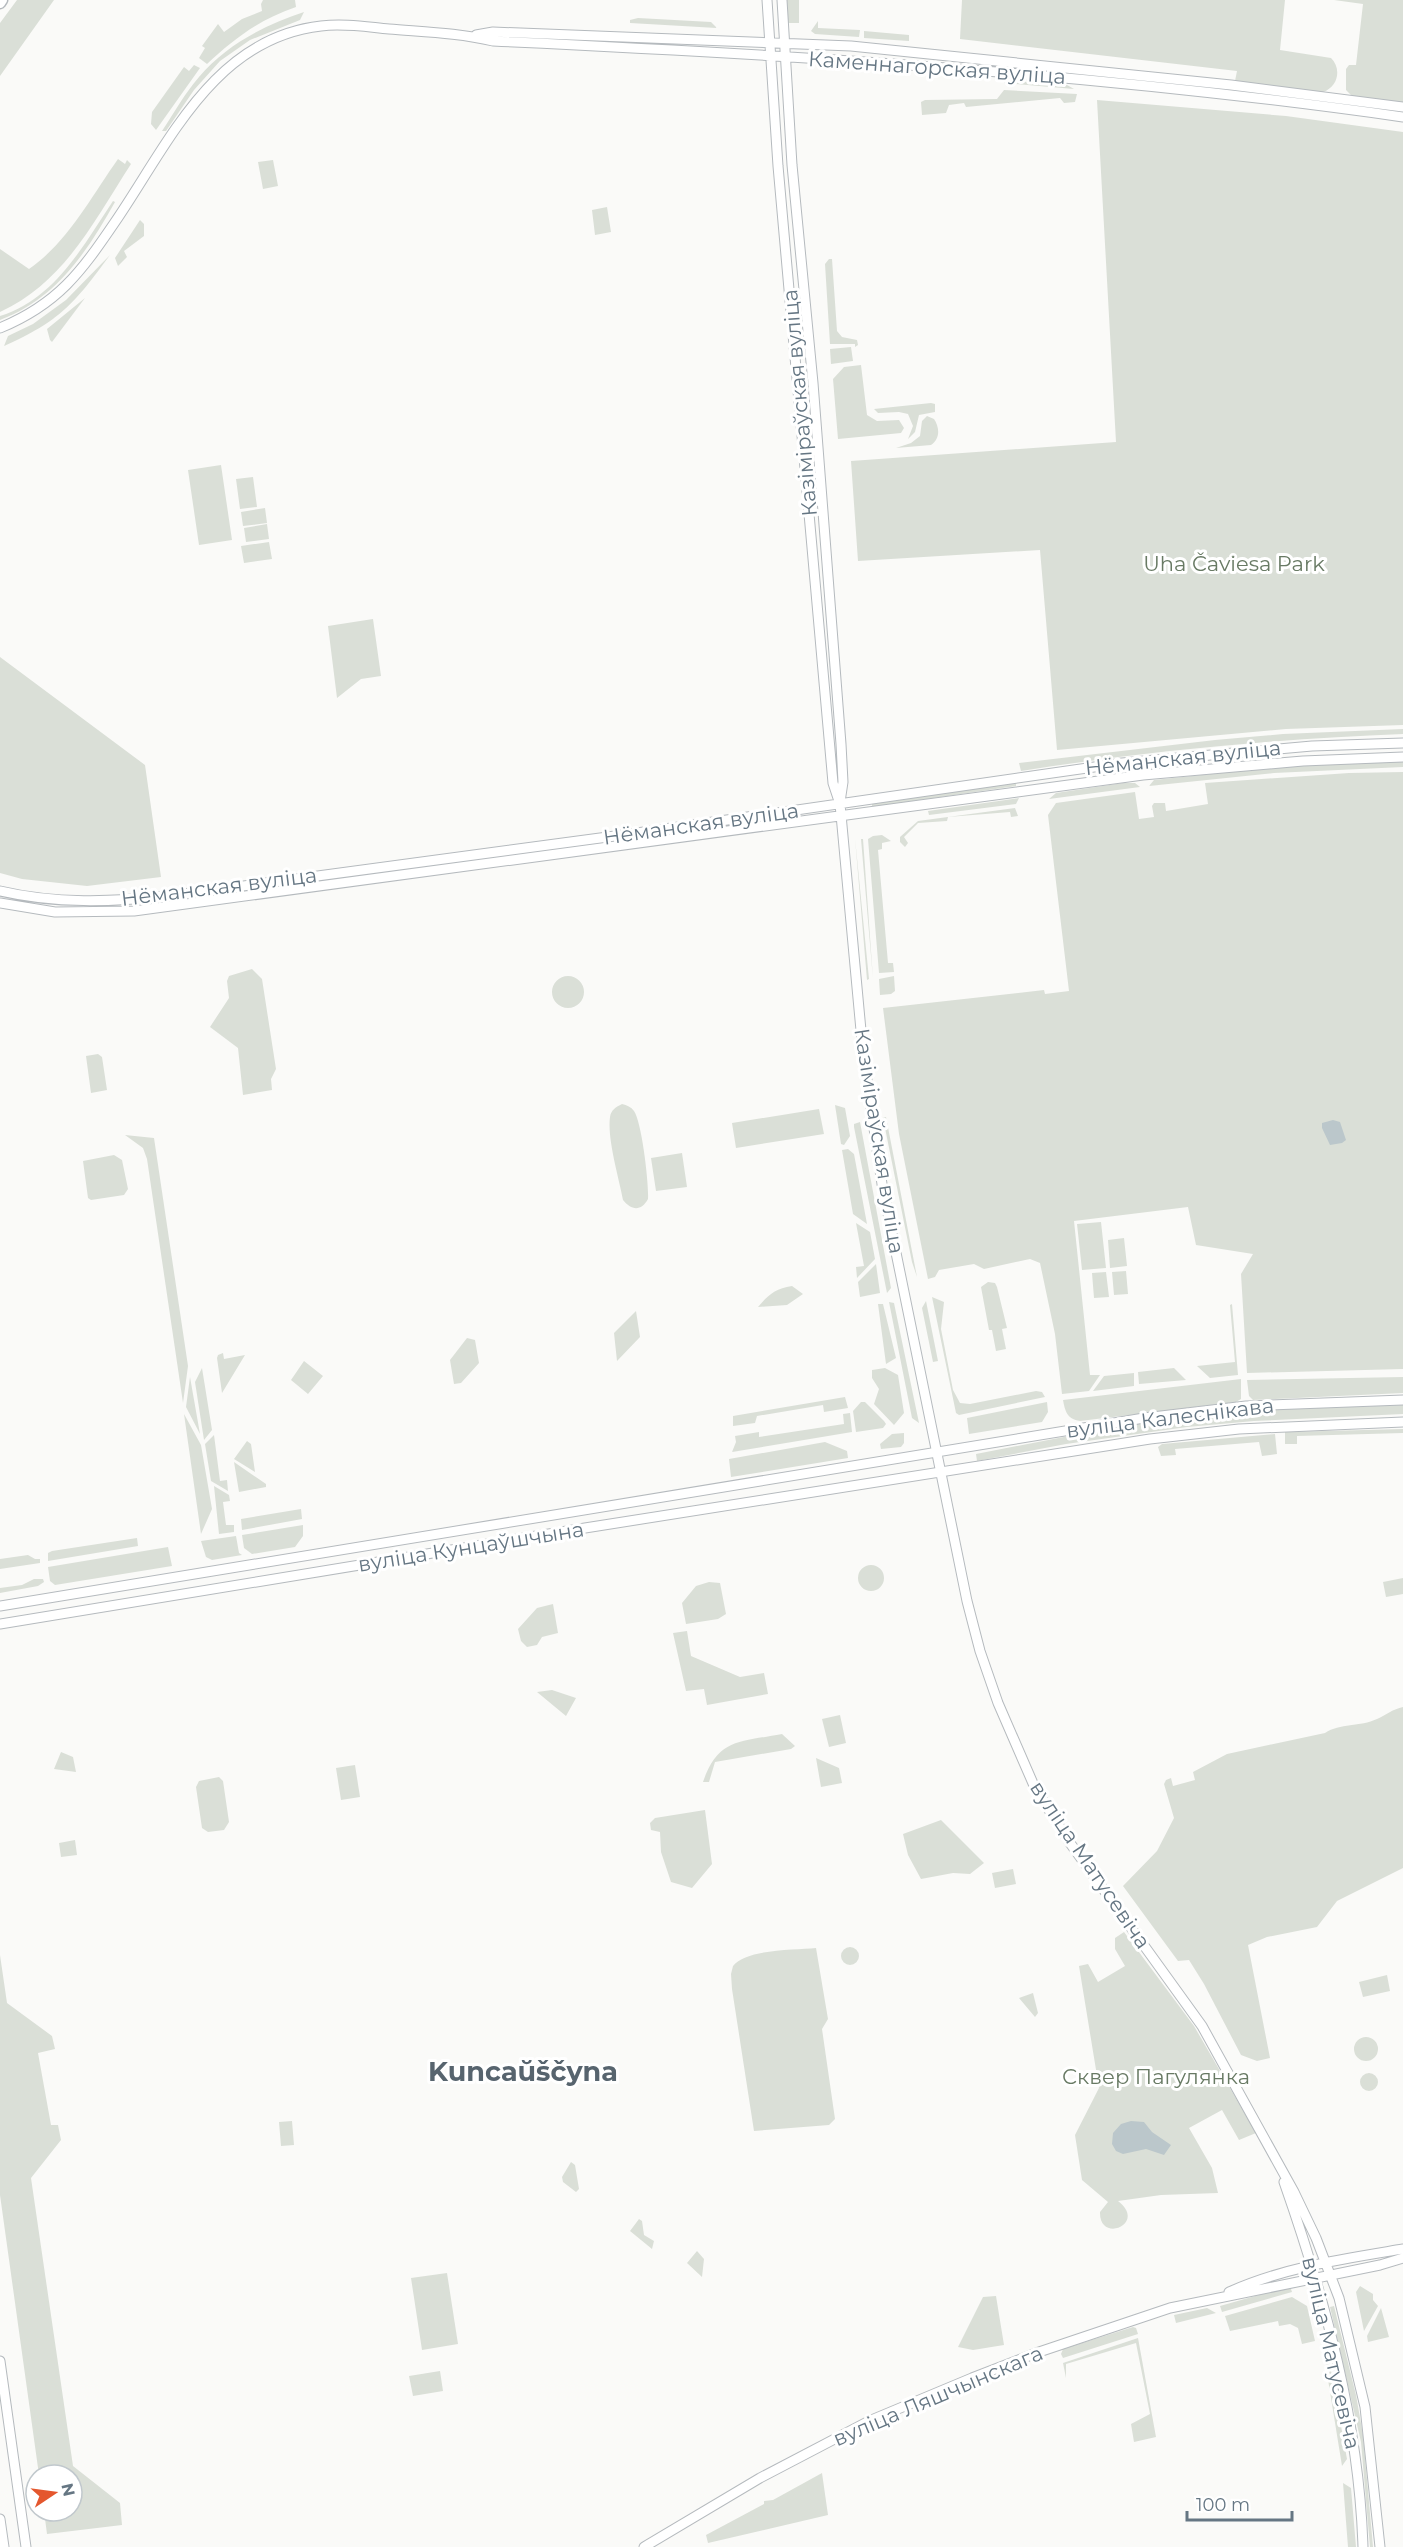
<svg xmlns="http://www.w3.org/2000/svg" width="1403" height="2547" font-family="Montserrat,sans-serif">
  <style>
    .green { fill: #dadfd7 }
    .water { fill: #bbc7cb }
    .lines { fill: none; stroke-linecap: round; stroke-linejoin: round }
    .major-casing { stroke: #b5babe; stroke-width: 11 }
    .highway-casing { stroke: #b4b9bd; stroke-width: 13 }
    .major { stroke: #fff; stroke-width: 9 }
    .highway { stroke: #fff; stroke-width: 10 }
    .labels { text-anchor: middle; stroke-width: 6; stroke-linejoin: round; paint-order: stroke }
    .street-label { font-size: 21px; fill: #657683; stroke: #fff }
    .park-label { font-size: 21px; fill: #687a64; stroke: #fff }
    .district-label { font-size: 27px; font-weight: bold; fill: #57646e; stroke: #fff }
  </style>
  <rect width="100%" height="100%" fill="#fafaf8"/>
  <path class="green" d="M 17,0 L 54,0 L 0,76 L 0,23 Z
    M 263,0 L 295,0 L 296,7 C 260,19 234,39 207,64 L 199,58 L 205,48 L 202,46 L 218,24 L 224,32 L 242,19 L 262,11 L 261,4 Z
    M 787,0 L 799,0 L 799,23 L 788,23 Z
    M 962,0 L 1285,0 L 1280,50 L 1331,58 C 1342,69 1338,87 1323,92 L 1235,81 L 1237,71 L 960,39 Z
    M 1334,0 L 1403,0 L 1403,103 L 1352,96 L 1346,90 L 1346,69 L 1349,65 L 1356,65 L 1363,4 Z
    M 304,12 L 300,20 L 250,40 L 220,61 L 194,90 L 166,131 L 162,131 C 174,113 185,93 199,77 C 227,44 265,25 304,12 Z
    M 638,18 L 711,22 L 717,28 L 630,23 L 630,20 Z
    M 818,21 L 818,28 L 860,30 L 859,37 L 815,34 L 811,31 Z
    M 864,31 L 909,35 L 909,41 L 864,38 Z
    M 194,65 L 200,68 L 156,130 L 151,124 L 152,112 L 184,67 L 189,71 Z
    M 1008,80 L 1067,85 L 1074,89 L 1004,83 Z
    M 1004,90 L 1077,94 L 1075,102 L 1064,103 L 1060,98 L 966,107 L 964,103 L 949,105 L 946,113 L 922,115 L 921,102 L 925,100 L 997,99 Z
    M 1097,100 L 1286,116 L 1403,132 L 1403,725 L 1286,729 L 1057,750 L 1040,550 L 858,561 L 851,461 L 1116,442 Z
    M 118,159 L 125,164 L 127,160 L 131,164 C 94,221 65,282 0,312 L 0,249 L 29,269 C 68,242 91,197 118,159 Z
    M 273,160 L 278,186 L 263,189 L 258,162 Z
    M 113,201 L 115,202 C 87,252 56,299 0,320 L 0,316 C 55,299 83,246 113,201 Z
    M 607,207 L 611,232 L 595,235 L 592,210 Z
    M 140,220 L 144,224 L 144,236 L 124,251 L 127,257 L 118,266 L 115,258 Z
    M 110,255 C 74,304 60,321 4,346 L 8,336 L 33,324 L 66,300 Z
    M 829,259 L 832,259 L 837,331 L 842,337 L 857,340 L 858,345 L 855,347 L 855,344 L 830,344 L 825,264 Z
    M 85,298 L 52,342 L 50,340 L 47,329 Z
    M 851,347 L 853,361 L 831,364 L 830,349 Z
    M 861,365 L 867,415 L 877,421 L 899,420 L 904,428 L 901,433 L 838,439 L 833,379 L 844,367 Z
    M 931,403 L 935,404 L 935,412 L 919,415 L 915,432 L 908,439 L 913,426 L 908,414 L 899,412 L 878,413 L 874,409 Z
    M 927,416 L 934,419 C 940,428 940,439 931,445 L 896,448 L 911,443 L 920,436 L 922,421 Z
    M 221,465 L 232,540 L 199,545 L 188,470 Z
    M 253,477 L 257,507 L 240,509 L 236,479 Z
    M 265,508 L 267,523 L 243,526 L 241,512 Z
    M 267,524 L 269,539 L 246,542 L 244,528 Z
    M 269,542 L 272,559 L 244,563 L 241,546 Z
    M 373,619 L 381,676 L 361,679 L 337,698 L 328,626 Z
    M 0,657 L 145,765 L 161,877 L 87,886 L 22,879 L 0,873 Z
    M 1403,729 L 1403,734 C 1275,739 1148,751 1021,771 L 1019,763 L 1215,740 L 1283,734 Z
    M 1367,762 L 1403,762 L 1403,767 L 1274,773 L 1149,786 L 1154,780 L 1267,768 Z
    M 1403,772 L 1403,1369 L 1247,1373 L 1241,1274 L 1253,1254 L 1196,1245 L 1188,1207 L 1074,1221 L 1090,1375 L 1100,1375 L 1089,1391 L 1062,1394 L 1055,1334 L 1040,1263 L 1030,1259 L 984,1269 L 974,1264 L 939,1270 L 935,1277 L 928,1279 L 899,1134 L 883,1008 L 1044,990 L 1045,994 L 1069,991 L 1048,815 L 1056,803 L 1135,792 L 1139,819 L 1154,817 L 1152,806 L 1154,803 L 1165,803 L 1166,811 L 1208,804 L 1205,783 L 1349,773 Z
    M 1016,783 L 1016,786 L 872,807 L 872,803 Z
    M 1123,783 L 1135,783 L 1140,787 L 1049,799 L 1056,793 Z
    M 1019,798 L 1016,804 L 929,815 L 928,811 Z
    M 1015,808 L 1018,816 L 1011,817 L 1010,812 L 948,817 L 947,821 L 918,823 L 904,837 L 908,843 L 905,847 L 900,842 L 900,837 L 918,821 Z
    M 882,835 L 891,841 L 882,843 L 882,849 L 878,850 L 888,963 L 893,963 L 894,972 L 879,973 L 868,839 L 873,836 Z
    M 855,838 L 869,979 L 867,980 Z
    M 861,839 L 863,839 L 873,979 Z
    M 252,969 L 262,979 L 276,1069 L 271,1079 L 272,1090 L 243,1095 L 238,1048 L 210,1027 L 229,998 L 227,981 L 229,976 Z
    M552 992a16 16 0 1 1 32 0a16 16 0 1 1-32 0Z
    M 894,976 L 895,991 L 891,994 L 880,995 L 879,979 Z
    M 98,1054 L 102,1057 L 107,1090 L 91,1093 L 86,1056 Z
    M 622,1104 C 627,1105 631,1107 634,1111 C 642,1123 649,1184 648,1199 C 641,1212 631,1210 623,1200 C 619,1178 607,1139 610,1117 C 611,1110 616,1107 622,1104 Z
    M 835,1105 L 845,1108 L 850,1136 L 844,1145 L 841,1144 Z
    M 819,1109 L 824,1134 L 736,1148 L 732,1123 Z
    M 886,1117 L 917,1277 L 912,1262 L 883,1118 Z
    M 860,1122 L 891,1288 L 887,1293 L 854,1127 L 854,1124 Z
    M 125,1135 L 154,1138 L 188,1366 L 183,1403 L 147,1159 L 143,1148 Z
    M 848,1149 L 854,1154 L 867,1224 L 853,1214 L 842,1150 Z
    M 682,1153 L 687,1187 L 656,1191 L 651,1158 Z
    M 114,1155 L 122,1160 L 128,1189 L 124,1195 L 91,1200 L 88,1198 L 83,1161 Z
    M 1101,1222 L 1106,1268 L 1082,1270 L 1077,1224 Z
    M 856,1223 L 870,1232 L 875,1259 L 857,1278 L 856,1267 L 864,1266 Z
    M 1124,1238 L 1127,1266 L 1110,1268 L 1108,1240 Z
    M 876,1264 L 880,1293 L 860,1297 L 858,1282 Z
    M 1126,1271 L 1128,1294 L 1114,1295 L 1112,1272 Z
    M 1106,1272 L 1109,1297 L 1094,1298 L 1092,1273 Z
    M 988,1282 L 995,1283 L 997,1287 L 1007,1328 L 1002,1329 L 1006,1349 L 996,1351 L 992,1330 L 989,1330 L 981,1287 Z
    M 792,1286 L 803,1294 L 787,1305 L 758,1307 C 769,1294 775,1289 792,1286 Z
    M 932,1297 L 944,1302 L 941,1329 L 953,1390 L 960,1403 L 970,1404 L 1036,1391 L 1042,1392 L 1045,1397 L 959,1415 L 956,1413 Z
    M 926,1301 L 938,1361 L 933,1362 L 922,1308 Z
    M 889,1302 L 894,1303 L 919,1423 L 912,1418 Z
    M 878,1304 L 883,1304 L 896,1358 L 886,1364 Z
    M 1232,1304 L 1238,1375 L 1210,1378 L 1197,1366 L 1235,1362 L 1230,1305 Z
    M 636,1311 L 640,1337 L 617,1361 L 614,1333 Z
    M 467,1338 L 475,1340 L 479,1363 L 461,1383 L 454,1384 L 450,1360 Z
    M 223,1353 L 224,1359 L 245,1355 L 222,1393 L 217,1358 L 218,1355 Z
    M 304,1361 L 323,1376 L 308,1394 L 291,1380 Z
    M 202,1368 L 212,1430 L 204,1440 L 195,1382 Z
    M 885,1368 L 898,1375 L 904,1413 L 894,1425 L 874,1404 L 879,1389 L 872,1378 L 872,1370 Z
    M 1174,1368 L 1186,1380 L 1139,1384 L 1138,1372 Z
    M 1134,1373 L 1134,1386 L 1093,1391 L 1104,1376 Z
    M 190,1377 L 200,1434 L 186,1407 Z
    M 1403,1377 L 1403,1393 L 1253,1400 L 1249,1396 L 1247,1380 Z
    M 1241,1379 L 1241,1399 L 1236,1402 L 1080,1421 C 1067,1419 1065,1411 1063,1400 Z
    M 845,1397 L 848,1408 L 824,1412 L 823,1405 L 757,1416 L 755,1423 L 733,1426 L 733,1416 Z
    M 861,1402 L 865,1402 L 884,1421 L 886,1424 L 883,1428 L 856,1432 L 853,1411 Z
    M 1047,1402 L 1048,1412 L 1042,1422 L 969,1434 L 967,1418 Z
    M 1403,1405 L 1403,1414 L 1254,1421 L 1187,1427 L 1066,1444 L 977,1461 L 976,1454 L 1136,1423 L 1238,1411 Z
    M 850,1413 L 852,1432 L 732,1452 L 736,1442 L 735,1436 L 759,1432 L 759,1437 L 844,1424 L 843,1414 Z
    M 184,1414 L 201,1445 L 212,1509 L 201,1534 Z
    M 1403,1429 L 1403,1433 L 1297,1436 L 1297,1444 L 1285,1444 L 1285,1432 Z
    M 904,1433 L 904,1443 L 901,1447 L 881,1449 L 880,1444 L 892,1434 Z
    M 1275,1434 L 1277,1454 L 1262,1456 L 1259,1442 L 1175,1449 L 1176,1455 L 1161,1456 L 1158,1447 L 1162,1444 Z
    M 214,1435 L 220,1481 L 227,1480 L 228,1491 L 211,1481 L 205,1444 Z
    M 247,1441 L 251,1444 L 255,1472 L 234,1459 Z
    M 825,1442 L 847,1451 L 848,1458 L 731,1477 L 729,1459 Z
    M 234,1462 L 266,1484 L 266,1487 L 239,1492 Z
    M 214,1486 L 229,1495 L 230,1501 L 223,1502 L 226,1525 L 234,1525 L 234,1532 L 219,1534 Z
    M 301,1509 L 302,1519 L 242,1530 L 241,1519 Z
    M 303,1525 L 303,1536 L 295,1547 L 252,1554 L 244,1548 L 242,1535 Z
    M 236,1536 L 239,1553 L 242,1555 L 212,1560 L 206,1557 L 201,1541 Z
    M 137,1538 L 138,1546 L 48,1561 L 48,1553 L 52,1551 Z
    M 168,1547 L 172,1566 L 55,1585 L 50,1581 L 48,1567 Z
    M 28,1555 L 35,1559 L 40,1559 L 40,1563 L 0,1569 L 0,1559 Z
    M858 1578a13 13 0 1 1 26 0a13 13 0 1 1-26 0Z
    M 1403,1578 L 1403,1594 L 1386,1597 L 1383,1582 Z
    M 34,1579 L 43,1579 L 44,1582 L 38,1586 L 0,1593 L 0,1588 L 22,1585 Z
    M 709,1582 L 720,1583 L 726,1614 L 718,1619 L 686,1624 L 682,1603 L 696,1586 Z
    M 553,1604 L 558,1633 L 542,1637 L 537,1645 L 527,1647 L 521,1641 L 518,1629 L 537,1608 Z
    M 687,1631 L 691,1656 L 740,1677 L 764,1673 L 768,1694 L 707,1705 L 704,1689 L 686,1691 L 673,1633 Z
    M 552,1690 L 576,1698 L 566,1716 L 537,1692 Z
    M 1403,1707 L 1403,1868 L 1337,1901 L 1317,1927 L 1267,1937 L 1248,1945 L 1270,2058 L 1257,2061 L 1241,2055 L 1204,1984 L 1189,1960 L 1178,1961 L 1123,1886 L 1157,1851 L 1174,1818 L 1164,1784 L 1166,1780 L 1171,1778 L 1173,1786 L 1195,1780 L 1193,1772 L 1227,1754 L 1325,1733 C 1340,1723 1360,1727 1377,1719 C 1386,1715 1393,1709 1403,1707 Z
    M 840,1715 L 846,1743 L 829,1747 L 822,1719 Z
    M 782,1734 L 795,1746 L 791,1749 L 715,1762 L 709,1782 L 703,1782 C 718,1738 741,1742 782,1734 Z
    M 61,1752 L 73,1757 L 76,1772 L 54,1769 Z
    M 816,1758 L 839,1768 L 842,1783 L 821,1787 Z
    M 355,1765 L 360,1797 L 341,1800 L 336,1768 Z
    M 219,1777 L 223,1781 L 229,1822 L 224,1830 L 208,1832 L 202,1828 L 196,1787 L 199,1781 Z
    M 705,1810 L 712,1864 L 692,1888 L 671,1882 L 661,1852 L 660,1832 L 651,1830 L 650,1823 L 655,1818 Z
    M 941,1820 L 984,1863 L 970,1874 L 953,1873 L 921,1879 L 908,1855 L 903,1834 Z
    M 75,1840 L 77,1855 L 61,1857 L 59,1843 Z
    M 1013,1869 L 1016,1884 L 995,1888 L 992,1873 Z
    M 1124,1932 L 1194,2026 L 1256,2133 L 1239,2140 L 1222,2110 L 1189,2128 L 1212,2168 L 1218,2193 L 1161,2195 L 1118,2201 C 1148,2224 1099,2244 1100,2212 L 1108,2202 L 1082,2180 L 1075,2135 L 1099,2088 L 1079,1966 L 1088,1964 L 1098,1982 L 1125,1966 L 1115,1949 L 1115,1938 Z
    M841 1956a9 9 0 1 1 18 0a9 9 0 1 1-18 0Z
    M 816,1948 L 828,2019 L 822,2029 L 835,2119 L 829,2125 L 754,2131 L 732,1989 L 731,1974 L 733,1966 C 746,1949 795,1950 816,1948 Z
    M 0,1955 L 7,2003 L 52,2036 L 55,2049 L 38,2053 L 51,2125 L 58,2125 L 61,2140 L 31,2178 L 73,2466 L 120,2503 L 122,2525 L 47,2534 L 44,2511 L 72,2511 L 72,2475 L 39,2475 L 0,2195 Z
    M 1387,1975 L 1390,1991 L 1363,1997 L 1359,1982 Z
    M 1033,1993 L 1038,2013 L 1035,2017 L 1019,1998 Z
    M1354 2049a12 12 0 1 1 24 0a12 12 0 1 1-24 0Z
    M1360 2082a9 9 0 1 1 18 0a9 9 0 1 1-18 0Z
    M 292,2121 L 294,2145 L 281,2146 L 279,2122 Z
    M 571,2162 L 575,2165 L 579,2189 L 576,2192 L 563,2182 L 562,2177 Z
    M 639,2219 L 642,2221 L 644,2235 L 654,2241 L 652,2249 L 630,2231 Z
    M 697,2251 L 704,2259 L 702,2277 L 687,2263 Z
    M 447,2273 L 458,2344 L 422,2350 L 411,2278 Z
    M 1290,2286 L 1292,2292 L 1222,2312 L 1220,2306 Z
    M 1360,2286 L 1373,2294 L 1373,2300 L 1378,2306 L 1364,2331 L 1356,2292 Z
    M 996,2296 L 1004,2345 L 973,2350 L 958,2347 L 983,2297 Z
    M 1292,2297 L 1307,2306 L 1315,2341 L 1302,2344 L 1298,2328 L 1290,2324 L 1279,2326 L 1278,2321 L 1230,2331 L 1225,2316 Z
    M 1334,2306 L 1356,2395 L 1363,2435 L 1373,2547 L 1370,2547 L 1361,2442 L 1330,2307 Z
    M 1207,2308 L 1216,2313 L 1176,2323 L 1174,2315 Z
    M 1381,2308 L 1389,2337 L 1368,2342 L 1367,2336 Z
    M 1133,2327 L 1136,2328 L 1138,2334 L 1063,2358 L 1061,2354 L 1063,2349 Z
    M 1138,2338 L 1156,2437 L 1134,2442 L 1131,2424 L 1150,2414 L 1136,2343 L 1066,2364 L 1066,2378 L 1063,2363 Z
    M 1329,2360 L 1347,2459 L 1342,2466 L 1325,2361 Z
    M 440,2371 L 443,2391 L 413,2396 L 409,2376 Z
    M 822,2473 L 828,2515 L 708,2543 L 706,2535 L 764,2504 L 764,2501 L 773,2500 Z
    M 1343,2483 L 1351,2488 L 1356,2547 L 1348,2547 Z"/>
  <path class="water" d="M 1333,1120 L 1340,1122 L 1346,1140 L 1342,1143 L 1330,1145 L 1322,1128 L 1322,1123 Z
    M 1131,2121 L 1144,2122 L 1152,2132 L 1171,2145 L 1164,2155 L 1146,2149 L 1123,2154 L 1116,2151 L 1112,2144 L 1113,2133 L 1121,2124 Z"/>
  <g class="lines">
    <g class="major-casing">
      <path id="major" d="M 767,0 L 778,166 L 833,783 L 840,804 L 863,1052 L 882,1184 L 967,1601 L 980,1651 L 998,1703 L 1035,1788 L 1070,1843 L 1202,2026 L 1294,2192 L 1316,2238 L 1339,2298 L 1365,2407 L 1380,2547
        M 782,0 L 792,165 L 813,383 L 841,744 L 843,782 L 840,802
        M 476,35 L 493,32 L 851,46 L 1231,85 L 1403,107
        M 0,328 C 58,304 81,272 115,222 C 169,143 214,38 321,26 C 344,23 367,27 389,29 C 424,32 459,33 493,41 C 798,55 1101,74 1403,117
        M 0,891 C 55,904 112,902 168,896 L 630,834 L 1122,763 L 1312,746 L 1403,743
        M 0,903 L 55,912 L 134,911 L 1143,775 L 1303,761 L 1403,757
        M 0,1606 L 1144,1418 L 1246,1406 L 1403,1400
        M 0,1624 L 585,1528 L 1150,1439 L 1239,1429 L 1403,1422
        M 1284,2182 C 1325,2299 1359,2422 1363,2547
        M 1229,2292 C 1285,2267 1343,2259 1403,2249
        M 0,2361 L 26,2547
        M 0,2519 L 4,2547
        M 644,2547 L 760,2478 L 869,2421 L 972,2378 L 1039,2352 L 1170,2308 L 1380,2265 L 1403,2258"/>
    </g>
    <g class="highway-casing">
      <path id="highway" d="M 0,3 L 2,0"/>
    </g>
    <use href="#major" class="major"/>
    <use href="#highway" class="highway"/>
  </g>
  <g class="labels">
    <g class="street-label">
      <text transform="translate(937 68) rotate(4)" y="7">Каменнагорская вуліца</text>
      <text transform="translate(800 403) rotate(-95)" y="7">Казіміраўская вуліца</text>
      <text transform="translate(1183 758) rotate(-6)" y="7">Нёманская вуліца</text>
      <text transform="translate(701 824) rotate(-8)" y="7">Нёманская вуліца</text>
      <text transform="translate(219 887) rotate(-7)" y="7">Нёманская вуліца</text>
      <text transform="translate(879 1141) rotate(81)" y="7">Казіміраўская вуліца</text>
      <text transform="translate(1170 1418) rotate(-7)" y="7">вуліца Калеснікава</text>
      <text transform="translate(471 1547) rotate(-9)" y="7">вуліца Кунцаўшчына</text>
      <text transform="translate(1090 1865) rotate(56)" y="7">вуліца Матусевіча</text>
      <text transform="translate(1331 2353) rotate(77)" y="7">вуліца Матусевіча</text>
      <text transform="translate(938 2396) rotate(-23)" y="7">вуліца Ляшчынскага</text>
    </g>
    <g class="park-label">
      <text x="1234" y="571">Uha Čaviesa Park</text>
      <text x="1156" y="2084">Сквер Пагулянка</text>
    </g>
    <g class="district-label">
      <text x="523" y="2081">Kuncaŭščyna</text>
    </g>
  </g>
  <g transform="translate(54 2493) rotate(77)"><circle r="28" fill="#ffffff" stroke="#c1c8cd" stroke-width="1.5"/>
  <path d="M0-4.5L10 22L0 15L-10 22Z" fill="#e4572e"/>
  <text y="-9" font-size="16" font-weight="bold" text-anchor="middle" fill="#657683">N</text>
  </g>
  <path d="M1187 2511v9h105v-9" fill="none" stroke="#657683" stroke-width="3"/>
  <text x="1196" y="2511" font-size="18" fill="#657683" stroke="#ffffff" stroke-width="4.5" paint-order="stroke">100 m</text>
</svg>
